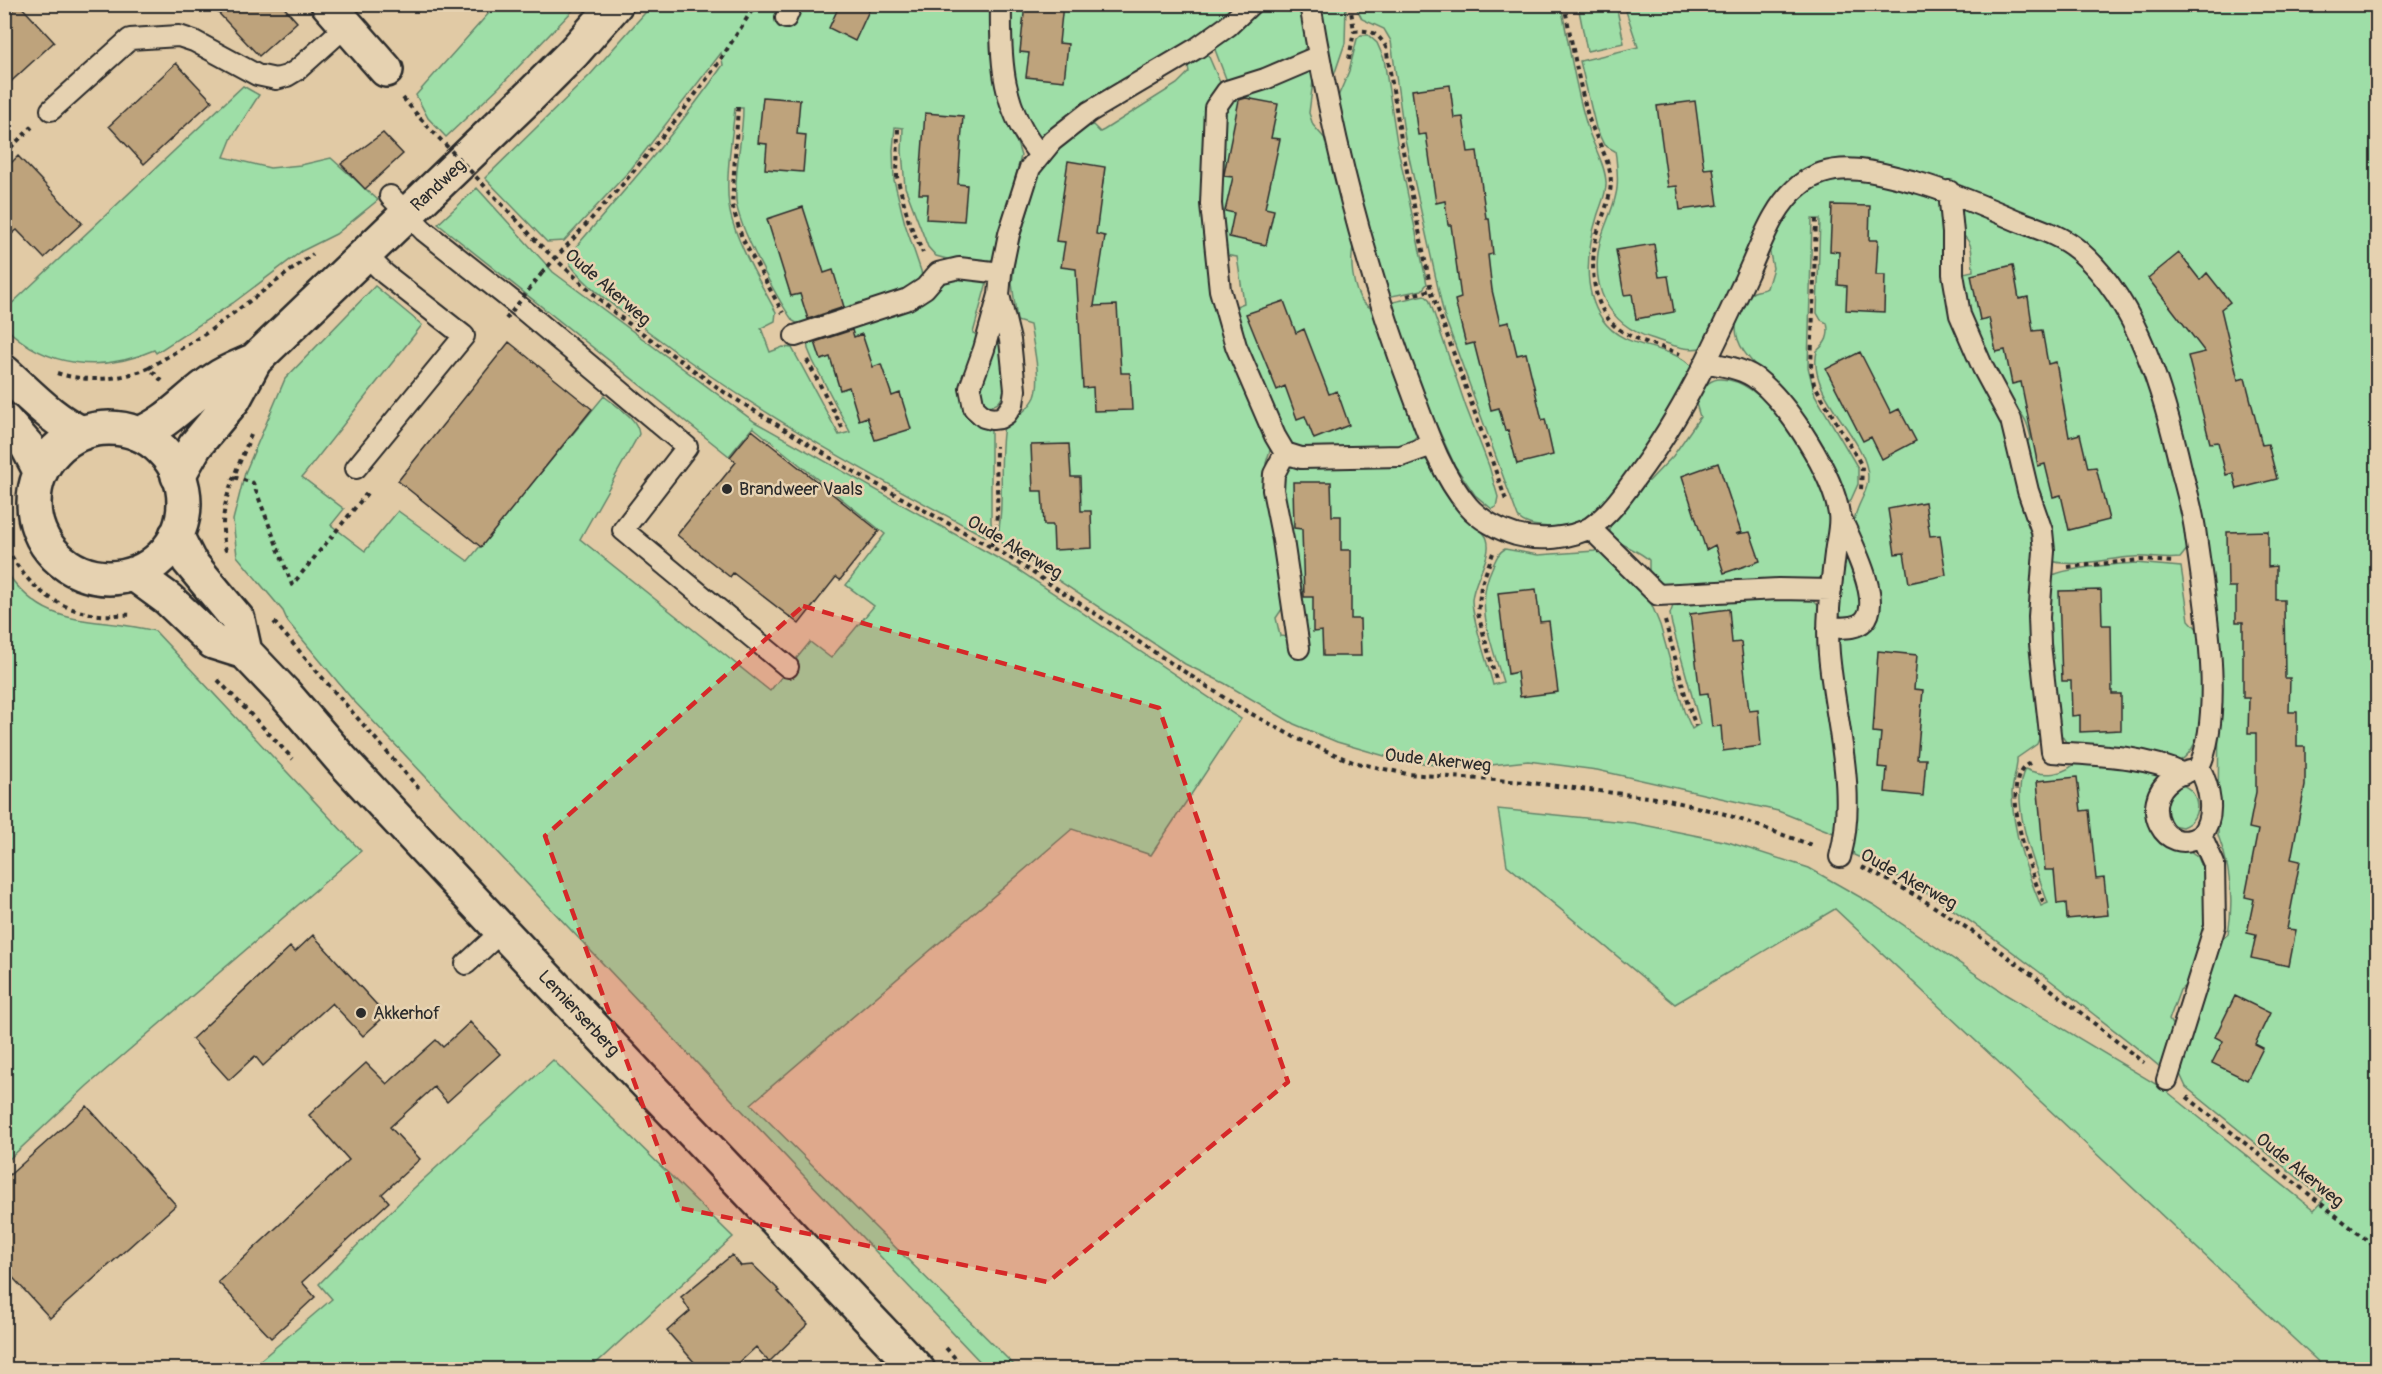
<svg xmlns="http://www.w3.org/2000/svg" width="2382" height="1374" font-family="Pangolin,sans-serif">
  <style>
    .green { fill: #9edea7; stroke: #648469; stroke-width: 1.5 }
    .building { fill: #bea37c; stroke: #2b2b2b; stroke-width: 1.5 }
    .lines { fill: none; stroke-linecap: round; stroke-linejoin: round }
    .lane-casing { stroke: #2b2b2b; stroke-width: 24 }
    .street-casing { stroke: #2b2b2b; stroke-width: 38 }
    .secondary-casing { stroke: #2b2b2b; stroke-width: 38 }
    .primary-casing { stroke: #2b2b2b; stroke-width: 38 }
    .path { stroke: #2b2b2b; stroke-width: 4; stroke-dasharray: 4.5 4.5; stroke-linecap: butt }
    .lane { stroke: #e6d2b1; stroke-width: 20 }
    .street { stroke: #e6d2b1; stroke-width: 33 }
    .secondary { stroke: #e6d2b1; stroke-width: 33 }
    .primary { stroke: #e6d2b1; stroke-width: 33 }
    .path-bridge { stroke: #2b2b2b; stroke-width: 4; stroke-dasharray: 4.5 4.5; stroke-linecap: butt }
    .marked { fill: #d62828; fill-opacity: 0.2; stroke: #d62828; stroke-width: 4.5; stroke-dasharray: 12 8; stroke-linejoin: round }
    .poi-dot { fill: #2b2b2b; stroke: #e6d2b1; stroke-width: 2 }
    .labels { text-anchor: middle; stroke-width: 5; stroke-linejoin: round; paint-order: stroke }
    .street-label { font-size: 18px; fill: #2b2b2b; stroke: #e6d2b1 }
    .poi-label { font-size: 18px; fill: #2b2b2b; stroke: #e6d2b1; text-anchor: start }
  </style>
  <rect width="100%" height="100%" fill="#e1caa5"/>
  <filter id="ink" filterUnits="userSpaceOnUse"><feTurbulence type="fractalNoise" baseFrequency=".0167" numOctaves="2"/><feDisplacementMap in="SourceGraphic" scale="12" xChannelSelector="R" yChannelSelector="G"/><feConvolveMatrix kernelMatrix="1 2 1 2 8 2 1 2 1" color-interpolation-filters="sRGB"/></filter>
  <g filter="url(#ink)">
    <path class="green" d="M 497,4 L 578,5 L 499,87 L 446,137 L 428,118 L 416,95 Z
      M 652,5 L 996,5 L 1013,130 L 1021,156 L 993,264 L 965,263 L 947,259 L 936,256 L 928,247 L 905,187 L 902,151 L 903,128 L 895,127 L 893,150 L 894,180 L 905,224 L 921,271 L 922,277 L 920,286 L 802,326 L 793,321 C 778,300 737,225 736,200 C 734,169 743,138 743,108 L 735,108 C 732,137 725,177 729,206 C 733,237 761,284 776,312 L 775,321 L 761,328 L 770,352 L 783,347 L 792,348 L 839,435 L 850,432 L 813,361 L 808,349 L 807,340 L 949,278 L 983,278 L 987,282 L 973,333 L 980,336 L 965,374 L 991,427 L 991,522 L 993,535 L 985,536 L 975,531 C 863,471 751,409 649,332 C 622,311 590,291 570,264 L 569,255 C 622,193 677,132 723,65 L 721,53 L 631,169 L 564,241 L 547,242 L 485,178 L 590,75 Z
      M 1006,5 L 1238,5 L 1186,46 L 1042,137 L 1034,135 L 1029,131 L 1011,76 Z
      M 1263,5 L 1301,5 L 1307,44 L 1302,54 L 1228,84 L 1214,47 Z
      M 1318,5 L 1346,5 L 1345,43 L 1332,81 Z
      M 1355,5 L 1561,5 C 1569,45 1575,87 1587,126 C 1592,144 1605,163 1606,182 C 1607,194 1600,206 1597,217 C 1587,250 1582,289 1602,319 C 1625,353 1671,342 1693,368 C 1672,407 1624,496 1588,517 C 1577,523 1560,527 1548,527 C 1538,526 1524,525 1518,517 L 1444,315 L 1405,139 L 1391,41 L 1384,29 L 1362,19 Z
      M 1578,5 L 1616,5 L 1624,43 L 1587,51 Z
      M 1624,5 L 2377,5 L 2377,1369 L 2326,1369 L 1835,909 L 1675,1004 L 1507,865 L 1498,809 L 1634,823 L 1728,842 L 1809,868 L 1874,905 L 2005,994 L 2164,1089 L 2314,1210 L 2324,1199 L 2186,1087 L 2179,1072 L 2221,940 L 2228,934 C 2234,901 2230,866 2218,835 L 2219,687 L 2193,477 L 2178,419 L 2114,277 L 1930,178 L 1812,168 L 1704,347 C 1687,353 1667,343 1651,338 C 1607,324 1590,286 1600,242 C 1604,226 1613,210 1616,194 C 1619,182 1617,169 1616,157 L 1615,151 L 1604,145 L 1596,128 L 1580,61 L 1638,47 Z
      M 1361,35 L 1368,35 L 1377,43 L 1384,59 L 1398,149 L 1427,284 L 1422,290 L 1387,297 L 1375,255 L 1337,99 L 1349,71 L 1357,39 Z
      M 1206,50 L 1222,87 L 1207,220 L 1271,447 L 1266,463 L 1267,475 L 1284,606 L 1276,618 L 1280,636 L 1290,637 L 1280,497 L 1284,470 L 1292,463 L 1419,458 L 1427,460 C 1435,477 1443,493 1455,507 C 1463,516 1485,530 1487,539 C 1493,557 1473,580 1472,600 C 1472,620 1488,664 1493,685 L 1503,682 C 1492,645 1474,605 1492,568 C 1495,561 1498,552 1505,549 L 1538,555 L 1595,551 L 1597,547 L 1646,591 L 1660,625 L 1684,711 L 1692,729 L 1700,724 L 1672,625 L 1670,614 L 1674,603 L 1808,596 L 1820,607 L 1841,836 L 1778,811 L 1597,770 L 1528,761 L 1482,766 L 1440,766 L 1388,757 L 1337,742 L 1294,724 L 1224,683 L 1185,664 L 997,540 C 1005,503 998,464 1004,426 C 1014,418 1029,410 1035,397 C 1042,379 1033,344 1030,325 L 1017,321 L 1012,283 L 1016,251 L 1042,164 L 1065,142 L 1089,126 L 1093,125 L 1100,132 L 1104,130 L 1177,84 L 1189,72 L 1187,61 Z
      M 1308,69 L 1314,73 L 1309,113 L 1313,125 L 1327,141 L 1354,244 C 1349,259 1353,291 1363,302 C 1368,308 1373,307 1376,315 C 1389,355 1404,394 1419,434 L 1405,447 L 1303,451 L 1287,444 L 1251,368 L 1234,307 L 1244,303 L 1237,257 L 1224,255 L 1216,207 L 1227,102 Z
      M 243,86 L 259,95 L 232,137 L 224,157 L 270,168 L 301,165 L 331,158 L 378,200 L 336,234 L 302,251 L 233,303 L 156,353 L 154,350 C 102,373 46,368 5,327 L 5,310 Z
      M 1856,179 L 1917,192 L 1940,202 L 1943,209 L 1948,269 L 2000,412 L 2038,535 L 2043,729 L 2037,744 L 2017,758 C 2018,767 2012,782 2012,794 C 2013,833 2026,870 2041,906 L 2048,903 C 2037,871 2008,801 2025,769 C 2043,777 2066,776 2079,759 L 2165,774 L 2150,795 L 2185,847 L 2198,857 L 2205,875 L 2206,928 L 2189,983 L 2180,990 L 2169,1020 L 2175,1029 L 2165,1065 L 2160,1067 C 2135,1045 2108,1026 2082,1005 C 2010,949 1938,892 1854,855 L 1852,848 L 1843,700 L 1838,642 L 1879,599 C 1879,573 1864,546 1854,522 C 1856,502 1872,491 1867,469 C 1860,432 1807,393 1817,351 C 1826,343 1830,336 1827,323 L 1821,320 L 1817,313 L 1820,219 L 1812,219 L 1808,367 L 1815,395 L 1858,468 L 1858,484 L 1850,502 L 1846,502 C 1823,464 1799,414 1770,381 C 1757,366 1736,350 1736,328 C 1736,317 1743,297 1754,292 C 1759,290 1762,291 1767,288 L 1773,268 L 1769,248 C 1789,205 1803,178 1856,179 Z
      M 477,188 L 553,272 L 755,422 L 1017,569 L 1241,719 L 1151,855 L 1072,829 L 751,1104 L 1018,1369 L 987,1369 L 352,699 L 288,622 L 283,611 L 237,556 L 233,520 L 245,473 L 285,379 L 375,286 L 422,325 L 302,477 L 344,509 L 331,525 L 365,551 L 398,511 L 468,561 L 604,396 C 617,407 637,417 639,434 L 580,539 L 770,691 L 810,642 L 831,658 L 874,606 L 846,585 L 885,534 L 753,427 L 729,456 L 438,224 Z
      M 1957,206 C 1982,215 2006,225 2030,235 C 2043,240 2059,245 2071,254 C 2137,307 2177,466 2188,548 L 2180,558 C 2164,560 2149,556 2133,557 C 2110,558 2070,569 2049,560 L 2025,444 L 2031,438 C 2028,425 2025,413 2012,407 L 1969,313 L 1959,274 L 1973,271 C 1971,249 1975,245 1958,230 Z
      M 1424,295 L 1429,299 L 1466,407 L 1489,466 L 1498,497 L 1496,507 L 1492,509 L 1475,495 L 1455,466 L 1432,415 L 1389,303 Z
      M 997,337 L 1000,337 C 1002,353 1016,416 983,404 L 978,389 Z
      M 1718,379 C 1765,376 1815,463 1827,502 C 1832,517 1829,533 1828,548 C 1826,562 1827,572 1816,582 L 1661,585 L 1649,572 L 1649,560 C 1637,549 1621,546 1610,535 L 1610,524 L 1627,507 L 1647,480 L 1649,481 L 1673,456 L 1700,417 L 1695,400 C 1701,391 1706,381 1718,379 Z
      M 1849,558 C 1855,575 1869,598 1856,615 L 1845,618 L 1840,616 L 1838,611 L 1845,559 Z
      M 2135,563 L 2181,567 L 2189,620 L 2200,632 C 2202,666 2213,740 2180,761 L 2073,745 L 2066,742 L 2057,729 L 2045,632 L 2051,576 C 2067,567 2114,565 2135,563 Z
      M 5,570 C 47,633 93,615 155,631 L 361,851 L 87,1086 L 5,1163 Z
      M 2181,785 C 2201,790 2203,820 2182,827 L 2172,825 L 2164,810 L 2169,791 Z
      M 553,1060 L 733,1237 L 590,1369 L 250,1369 L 332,1299 L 319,1284 L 413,1189 Z"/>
    <path class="building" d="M 19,4 L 54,42 L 4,88 L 4,18 Z
      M 210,4 L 281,4 L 297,22 L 259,56 Z
      M 840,4 L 872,4 L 855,41 L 829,28 Z
      M 1025,4 L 1063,4 L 1059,43 L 1068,44 L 1064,81 L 1026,77 L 1029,53 L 1020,52 Z
      M 176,63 L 212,101 L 144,164 L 109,126 Z
      M 1450,85 L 1454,118 L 1463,117 L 1468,152 L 1477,151 L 1486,218 L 1489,218 L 1493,254 L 1488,255 L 1492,290 L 1500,324 L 1509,322 L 1517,355 L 1526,353 L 1542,420 L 1545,419 L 1553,455 L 1517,464 L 1508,430 L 1505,431 L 1499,408 L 1491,410 L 1474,343 L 1466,345 L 1455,300 L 1461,298 L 1451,225 L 1448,225 L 1445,201 L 1436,203 L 1426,134 L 1418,135 L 1412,90 Z
      M 763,97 L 800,100 L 797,134 L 806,135 L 803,172 L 765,169 L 767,144 L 758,143 Z
      M 1246,98 L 1278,104 L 1271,138 L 1280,139 L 1265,208 L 1274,210 L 1266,245 L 1229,237 L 1234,213 L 1225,211 L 1233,177 L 1224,176 L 1224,174 L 1239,100 Z
      M 1695,101 L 1704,169 L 1713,168 L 1718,205 L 1680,210 L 1677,186 L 1668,187 L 1657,106 Z
      M 925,113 L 963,116 L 958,184 L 967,185 L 964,221 L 926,219 L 928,194 L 919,194 Z
      M 383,133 L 403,154 L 365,189 L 341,164 Z
      M 18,156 L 82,223 L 44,258 L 17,230 L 4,240 L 4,170 Z
      M 1068,161 L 1105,167 L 1096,234 L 1105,236 L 1094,306 L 1117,305 L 1121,373 L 1130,373 L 1132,410 L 1094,411 L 1093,387 L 1083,388 L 1076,269 L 1061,267 L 1065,242 L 1056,241 Z
      M 1832,205 L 1870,206 L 1869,240 L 1878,240 L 1876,275 L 1885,275 L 1884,312 L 1846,310 L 1847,286 L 1838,285 L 1839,252 L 1830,251 Z
      M 803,207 L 824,273 L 833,270 L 844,307 L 808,319 L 800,294 L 791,296 L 767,219 Z
      M 1654,244 L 1659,277 L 1668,276 L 1674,312 L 1636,319 L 1632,294 L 1624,295 L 1616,250 Z
      M 2179,253 L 2200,280 L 2207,273 L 2230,302 L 2221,309 L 2238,380 L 2245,378 L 2262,445 L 2268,444 L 2277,479 L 2237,489 L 2233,473 L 2226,475 L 2218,442 L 2210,443 L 2188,356 L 2205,352 L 2148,278 Z
      M 2013,265 L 2019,299 L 2028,297 L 2033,331 L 2042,330 L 2048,364 L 2056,362 L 2069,437 L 2080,434 L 2088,468 L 2096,467 L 2109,520 L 2069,530 L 2061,495 L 2053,497 L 2045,464 L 2038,466 L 2021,382 L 2012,384 L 2005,350 L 1996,352 L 1989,318 L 1980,320 L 1971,275 Z
      M 1284,301 L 1296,333 L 1304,329 L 1329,394 L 1337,391 L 1349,425 L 1314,439 L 1305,416 L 1297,419 L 1285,386 L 1277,390 L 1246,314 Z
      M 852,330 L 854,337 L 862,334 L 873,367 L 881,364 L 892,396 L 900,393 L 911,429 L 875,440 L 867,417 L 859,420 L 849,387 L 840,390 L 830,357 L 821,360 L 815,342 Z
      M 509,342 L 592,409 L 481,547 L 398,481 Z
      M 1860,352 L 1891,413 L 1899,409 L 1916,441 L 1882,459 L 1871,437 L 1863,441 L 1826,369 Z
      M 752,430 L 879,531 L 840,580 L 836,577 L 799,624 L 733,573 L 730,577 L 677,535 L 736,462 L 730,457 Z
      M 1069,444 L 1071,477 L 1080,477 L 1081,511 L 1091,511 L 1092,548 L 1054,550 L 1053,525 L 1044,525 L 1042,491 L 1033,491 L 1031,445 Z
      M 1718,463 L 1741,532 L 1736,534 L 1750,532 L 1760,561 L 1724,573 L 1715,545 L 1706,550 L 1682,476 Z
      M 1293,482 L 1331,482 L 1332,516 L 1341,516 L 1341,550 L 1351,550 L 1351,619 L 1360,619 L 1361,656 L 1323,656 L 1322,631 L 1313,632 L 1313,597 L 1304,597 L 1302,529 L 1294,528 Z
      M 1925,502 L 1930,536 L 1940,535 L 1946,575 L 1909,583 L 1904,553 L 1895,554 L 1888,509 Z
      M 2268,531 L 2268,567 L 2276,566 L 2276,600 L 2284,600 L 2285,678 L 2290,678 L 2289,712 L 2297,712 L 2297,747 L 2305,747 L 2305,786 L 2291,859 L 2300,861 L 2287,929 L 2296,930 L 2289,966 L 2251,958 L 2256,935 L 2247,933 L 2254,899 L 2245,897 L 2258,830 L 2249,828 L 2256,792 L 2256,733 L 2248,733 L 2249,698 L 2243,698 L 2243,622 L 2236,622 L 2236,587 L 2228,587 L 2227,532 Z
      M 1536,589 L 1540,622 L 1549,621 L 1558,692 L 1520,697 L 1517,672 L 1508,674 L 1498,593 Z
      M 2101,590 L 2102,625 L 2111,625 L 2112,694 L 2121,694 L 2121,730 L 2080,732 L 2080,715 L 2072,716 L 2071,681 L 2062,681 L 2059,591 Z
      M 1729,609 L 1732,643 L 1741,642 L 1749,711 L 1758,710 L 1761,746 L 1723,751 L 1721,726 L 1712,727 L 1708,693 L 1700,694 L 1690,614 Z
      M 1878,651 L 1917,655 L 1914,689 L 1923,690 L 1917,759 L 1926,759 L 1923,796 L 1885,792 L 1887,768 L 1878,767 L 1881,733 L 1873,732 Z
      M 2077,777 L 2081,811 L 2089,810 L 2096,879 L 2104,878 L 2108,915 L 2067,919 L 2066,903 L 2057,904 L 2054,870 L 2045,870 L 2037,781 Z
      M 313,935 L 386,1015 L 363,1036 L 332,1003 L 263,1066 L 255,1056 L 229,1080 L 192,1039 L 290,947 L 295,952 Z
      M 2235,996 L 2270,1013 L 2255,1044 L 2263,1048 L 2247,1080 L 2212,1063 L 2223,1041 L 2215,1037 Z
      M 470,1022 L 500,1054 L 447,1102 L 434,1087 L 390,1127 L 420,1159 L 382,1194 L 389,1202 L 302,1282 L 315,1297 L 271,1338 L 218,1282 L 349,1160 L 309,1115 L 366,1063 L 387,1084 L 436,1040 L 443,1047 Z
      M 87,1106 L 176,1205 L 50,1318 L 4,1268 L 4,1180 Z
      M 732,1255 L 741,1266 L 753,1265 L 780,1291 L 778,1292 L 808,1324 L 769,1362 L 756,1347 L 731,1370 L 701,1370 L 667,1331 L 690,1311 L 681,1297 Z"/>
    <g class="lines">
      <g class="lane-casing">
        <path id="lane" d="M 1001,4 C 1000,62 1002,110 1040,155
          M 1310,4 C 1332,137 1365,269 1413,394 C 1427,432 1441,474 1468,506 C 1479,519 1499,530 1516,535 C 1539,541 1571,539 1591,527 C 1610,514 1623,495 1636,477 C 1682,416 1715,345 1747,275 C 1761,245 1773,206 1800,185 C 1835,157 1881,173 1919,183 C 1954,193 1985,207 2018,221 C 2039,229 2060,235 2078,250 C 2139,302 2165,398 2182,473 C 2187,491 2192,510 2195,529 C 2203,592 2226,709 2199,767 C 2209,786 2217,815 2201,835 L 2214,864 L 2215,926 L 2167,1080
          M 786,18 L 792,4
          M 1319,56 L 1265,79 L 1227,91 L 1215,108 L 1211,204 L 1220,290 L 1236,346 L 1275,436 L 1285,453 L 1301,458 L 1401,456 L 1432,445
          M 51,110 L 130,39 L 179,36 L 194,41 L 257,75 L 276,79 L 287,76 L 297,70 L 346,26
          M 1949,191 L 1953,233 L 1953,274 L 1960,315 L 1983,368 L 2011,420 L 2028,491 L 2042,531 L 2044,551 L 2039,617 L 2040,644 L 2052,752 C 2093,755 2145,755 2183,774
          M 390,196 L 424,231 L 520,307 L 687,447 L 623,530 L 788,667
          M 999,295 L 1010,340 L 1015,390 L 1013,404 L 1006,414 L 1000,418 L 992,419 L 984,417 L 974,408 L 970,388 L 984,349 L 999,295 L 1001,273 L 1009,234 L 1030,168 L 1052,141 L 1089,112 L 1197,48 L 1228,26 L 1251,4
          M 795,336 L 908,299 L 925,288 L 938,273 L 959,268 L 1001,273
          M 1706,363 C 1723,365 1745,369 1758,380 C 1789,405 1833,474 1839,514 C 1841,526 1836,542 1835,554 C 1831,587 1826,621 1829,654 C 1835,721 1858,791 1840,857
          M 1285,453 L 1274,474 L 1273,490 L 1283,540 L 1299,648
          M 356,468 L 464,336 L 385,274 L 365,254
          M 1590,528 L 1658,595 L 1778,589 L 1831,590
          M 1828,628 C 1840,627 1855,630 1864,621 C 1884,601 1849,538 1840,516
          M 2189,771 C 2184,773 2177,775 2172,779 C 2137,803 2165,859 2201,835
          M 466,964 L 502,931"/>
      </g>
      <g class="street-casing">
        <path id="street" d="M 328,4 L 386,70"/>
      </g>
      <g class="secondary-casing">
        <path id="secondary" d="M 139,434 C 170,422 188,397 216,379 C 227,371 242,366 255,360 L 532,94 L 573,53 L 616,4
          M 178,476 L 195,446 L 234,399 L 255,360"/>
      </g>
      <g class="primary-casing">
        <path id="primary" d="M 4,372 C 29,394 52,420 82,433
          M 4,420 L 27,446 L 40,471
          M34 503a75 75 0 1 1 150 0a75 75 0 1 1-150 0Z
          M 176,535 L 189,561 L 238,620 L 245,652
          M 134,574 L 168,599 L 213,642 L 245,652 L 285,694 L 341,759 L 502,931 L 918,1370"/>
      </g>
      <path class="path" d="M 1350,4 L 1354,31 C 1370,29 1379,34 1386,47 L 1403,151 L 1431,290 L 1507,503
        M 1564,4 C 1572,42 1578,80 1588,116 C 1594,135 1606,153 1610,172 C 1614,194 1603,213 1597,234 C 1589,266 1591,315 1625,333 C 1642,342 1662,347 1680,354
        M 1349,59 L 1354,31
        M 403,98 L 420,118
        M 738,107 L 732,205 L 742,238 L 783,313
        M 898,129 L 897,177 L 909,222 L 923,253
        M 4,154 L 32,127
        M 515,218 L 540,245 L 617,315 L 724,392 L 849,469 L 1004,554 L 1237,706 L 1296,738 L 1353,762 L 1407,774 L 1524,782 L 1664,799 L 1725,814 L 1814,846
        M 1816,219 L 1811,369 L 1814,384 L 1862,466 L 1861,491
        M 542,273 L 622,185 L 680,115 L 717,65 L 756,4
        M 1407,296 L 1431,290
        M 807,360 L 844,431
        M 149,368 L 208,332 L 313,254
        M 57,373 C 87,383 120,380 149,368 L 162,381
        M 234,477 L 253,483 L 292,585 L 368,492
        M 4,540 C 20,581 55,611 100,615 C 111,616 122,614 133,615
        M 991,546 C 1002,516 995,478 996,446
        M 226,551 C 215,509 236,473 251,435
        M 1493,553 L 1481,586 L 1478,614 L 1497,683
        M 2068,567 L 2140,560 L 2174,562
        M 1665,621 L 1688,705 L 1696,726
        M 274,622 L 420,790
        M 218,680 L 293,759
        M 2030,763 C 1995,780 2033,877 2044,904
        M 1862,867 C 1966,917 2054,992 2144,1063
        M 2187,1097 L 2378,1249
        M 946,1348 L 966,1370"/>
      <use href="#lane" class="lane"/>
      <use href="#street" class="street"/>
      <use href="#secondary" class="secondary"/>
      <use href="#primary" class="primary"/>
      <path class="path-bridge" d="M 420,118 L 515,218
        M 506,319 L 542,273"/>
    </g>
  </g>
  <path class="marked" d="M 803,606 L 1159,708 L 1288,1082 L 1048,1282 L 680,1208 L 545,836 Z"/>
  <g class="poi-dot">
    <circle cx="727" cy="489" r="6"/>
    <circle cx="361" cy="1013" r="6"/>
  </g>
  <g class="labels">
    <g class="street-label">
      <text transform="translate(438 185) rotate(-43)" y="6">Randweg</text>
      <text transform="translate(608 287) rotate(41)" y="6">Oude Akerweg</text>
      <text transform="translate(1015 547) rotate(31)" y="6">Oude Akerweg</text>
      <text transform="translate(1438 760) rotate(6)" y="6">Oude Akerweg</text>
      <text transform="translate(1909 879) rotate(29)" y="6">Oude Akerweg</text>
      <text transform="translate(579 1013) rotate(47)" y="6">Lemierserberg</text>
      <text transform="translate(2300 1170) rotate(39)" y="6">Oude Akerweg</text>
    </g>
    <g class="poi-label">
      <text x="739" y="495">Brandweer Vaals</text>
      <text x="373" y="1019">Akkerhof</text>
    </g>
  </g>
  <rect width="2382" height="1374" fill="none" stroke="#e6d2b1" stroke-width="24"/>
  <rect x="12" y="12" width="2358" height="1350" fill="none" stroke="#2b2b2b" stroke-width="2" filter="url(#ink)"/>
</svg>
